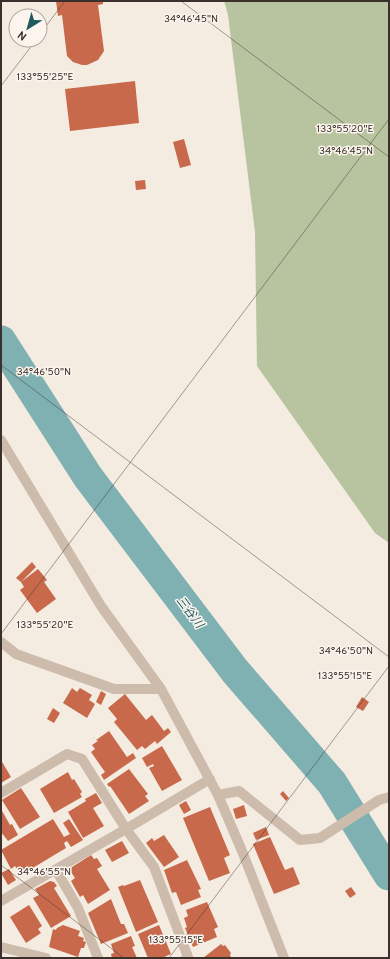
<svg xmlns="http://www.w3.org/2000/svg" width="390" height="959" font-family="Overpass,'Noto Sans JP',sans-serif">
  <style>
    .green { fill: #b8c4a0 }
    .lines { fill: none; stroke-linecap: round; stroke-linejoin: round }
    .river { stroke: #7fb0b2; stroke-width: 31 }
    .building { fill: #c8694b }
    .minor { stroke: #cdbbac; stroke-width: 10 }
    .ticks { fill: none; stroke: #3b302b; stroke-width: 1; stroke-opacity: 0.45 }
    .labels { text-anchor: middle; stroke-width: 3; stroke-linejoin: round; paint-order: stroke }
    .water-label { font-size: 12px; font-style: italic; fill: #1f5a5e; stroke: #fbf5ee }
    .ticks-label { font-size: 10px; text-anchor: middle; fill: #3b302b; stroke: #fbf5ee; stroke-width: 3; stroke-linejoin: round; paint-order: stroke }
  </style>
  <rect width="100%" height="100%" fill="#f4ebe1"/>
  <path class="green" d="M 224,1 L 389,1 L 389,543 L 375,533 L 257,366 L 255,232 L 228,15 Z"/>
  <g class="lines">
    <path class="river" d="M 1,341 L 88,477 L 235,671 L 332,783 L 389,875"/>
  </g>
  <path class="building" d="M 56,1 L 103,1 L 103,4 L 98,5 L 104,51 L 98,60 L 87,65 L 82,65 L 73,62 L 67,56 L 62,15 L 58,16 Z
    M 135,81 L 139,123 L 70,131 L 65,89 Z
    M 184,139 L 191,165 L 180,168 L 173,142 Z
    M 145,180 L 146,189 L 136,190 L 135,181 Z
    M 32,562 L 36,567 L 21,582 L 16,578 Z
    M 38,569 L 47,580 L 44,582 L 56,599 L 37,613 L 20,590 L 24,587 L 21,582 Z
    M 72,688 L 77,692 L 80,688 L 92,695 L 89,700 L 95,704 L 87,718 L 63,703 Z
    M 101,691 L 106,694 L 101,705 L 96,702 Z
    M 125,694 L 146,720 L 152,715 L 164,731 L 168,728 L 171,732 L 157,744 L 155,741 L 145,749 L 142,746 L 137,750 L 114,722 L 117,719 L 108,708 Z
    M 362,697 L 369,702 L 363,711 L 356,707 Z
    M 53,708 L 60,713 L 54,723 L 47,719 Z
    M 109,731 L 127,757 L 133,753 L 136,758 L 104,780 L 101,775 L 105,772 L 91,752 L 95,749 L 92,745 L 98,741 L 96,740 Z
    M 162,746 L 182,780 L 162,791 L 149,768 L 154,766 L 153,764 L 147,767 L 142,758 Z
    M 1,760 L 11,777 L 1,783 Z
    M 129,769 L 148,794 L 145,796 L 149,801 L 129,814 L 110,786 L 109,787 L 107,784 Z
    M 68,772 L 72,780 L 74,779 L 82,792 L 80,794 L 82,797 L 54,813 L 40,789 Z
    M 21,788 L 40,817 L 20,829 L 2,800 Z
    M 283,791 L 289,798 L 286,801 L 280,794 Z
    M 96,793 L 102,803 L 93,808 L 104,826 L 83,838 L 68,812 L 86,801 L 85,799 Z
    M 186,801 L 191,810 L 184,814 L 179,805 Z
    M 244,805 L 247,816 L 236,819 L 233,809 Z
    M 210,807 L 230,855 L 224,858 L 230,873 L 209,881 L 183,818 Z
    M 1,809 L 10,825 L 12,824 L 18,835 L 8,841 L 1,832 Z
    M 53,819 L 64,837 L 70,834 L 63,823 L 69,819 L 83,840 L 71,847 L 67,841 L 64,843 L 66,848 L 21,875 L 15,866 L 11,869 L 1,850 Z
    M 266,827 L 269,835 L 256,840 L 253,833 Z
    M 164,835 L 179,857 L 164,867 L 146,843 L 152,838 L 154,841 Z
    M 270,837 L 285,870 L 293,867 L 300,884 L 274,894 L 253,844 Z
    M 122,841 L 129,853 L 112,862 L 105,850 Z
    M 91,855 L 94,859 L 97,858 L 102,866 L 97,869 L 110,890 L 88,904 L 83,895 L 80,897 L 71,881 L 75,878 L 69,869 Z
    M 187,860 L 201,889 L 198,890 L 201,897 L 181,905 L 176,892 L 172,893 L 164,870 Z
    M 9,869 L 16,880 L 8,885 L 1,873 Z
    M 140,880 L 158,922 L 136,932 L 118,887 L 123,885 L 124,886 Z
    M 50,881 L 54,882 L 57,886 L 54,888 L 71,916 L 51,928 L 33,898 L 39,895 L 35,889 Z
    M 351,887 L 356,894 L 350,898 L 345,891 Z
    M 111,899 L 121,924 L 124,924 L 128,933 L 101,944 L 88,913 Z
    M 207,902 L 218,927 L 214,929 L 217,937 L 193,947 L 185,928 L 187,927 L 184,918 L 188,916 L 186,910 Z
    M 29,905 L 42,926 L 38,929 L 41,933 L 26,943 L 10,917 Z
    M 63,925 L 80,931 L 78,936 L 84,938 L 83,941 L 86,942 L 84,948 L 81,948 L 78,957 L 49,947 L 53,929 L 56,930 L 57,928 Z
    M 159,925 L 171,954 L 162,958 L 148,958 L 138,934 Z
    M 131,936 L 135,946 L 132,947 L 137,958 L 112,958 L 111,954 L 114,953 L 111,944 Z
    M 221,944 L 223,946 L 225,945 L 231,953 L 230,955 L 231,957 L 230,958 L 203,958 Z"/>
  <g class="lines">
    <path class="minor" d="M 1,440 L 101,606 L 161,689 L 218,795 L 242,851 L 284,958
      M 1,642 L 16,654 L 114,689 L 161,689
      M 1,793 L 67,754 L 82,759 L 126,829 L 1,901
      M 218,795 L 239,791 L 300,840 L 320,838 L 379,800 L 389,797
      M 56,870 L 78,908 L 98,958
      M 1,947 L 46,958
      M 186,958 L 188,957 L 154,867 L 126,829 L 210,779"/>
  </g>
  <path class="ticks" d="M 181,1 L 389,157M 40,34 L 65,1M 1,86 L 36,40M 1,365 L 389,657M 1,634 L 389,119M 1,865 L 124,958M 169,958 L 389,666"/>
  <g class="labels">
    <g class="water-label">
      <text transform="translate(190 612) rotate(53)" y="4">三谷川</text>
    </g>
  </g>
  <g class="ticks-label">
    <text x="191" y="22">34°46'45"N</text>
    <text x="45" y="80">133°55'25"E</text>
    <text x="345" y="132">133°55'20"E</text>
    <text x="346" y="154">34°46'45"N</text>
    <text x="44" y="375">34°46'50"N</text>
    <text x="45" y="628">133°55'20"E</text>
    <text x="346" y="654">34°46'50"N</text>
    <text x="345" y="679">133°55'15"E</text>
    <text x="44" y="875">34°46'55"N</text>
    <text x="176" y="943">133°55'15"E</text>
  </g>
  <rect width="390" height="959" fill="none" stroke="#3b302b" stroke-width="4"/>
  <g transform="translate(28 28) rotate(217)"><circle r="19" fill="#fbf5ee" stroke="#aea6a0"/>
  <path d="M0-3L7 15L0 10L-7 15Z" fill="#1f5a5e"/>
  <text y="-6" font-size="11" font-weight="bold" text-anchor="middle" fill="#3b302b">N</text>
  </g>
</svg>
